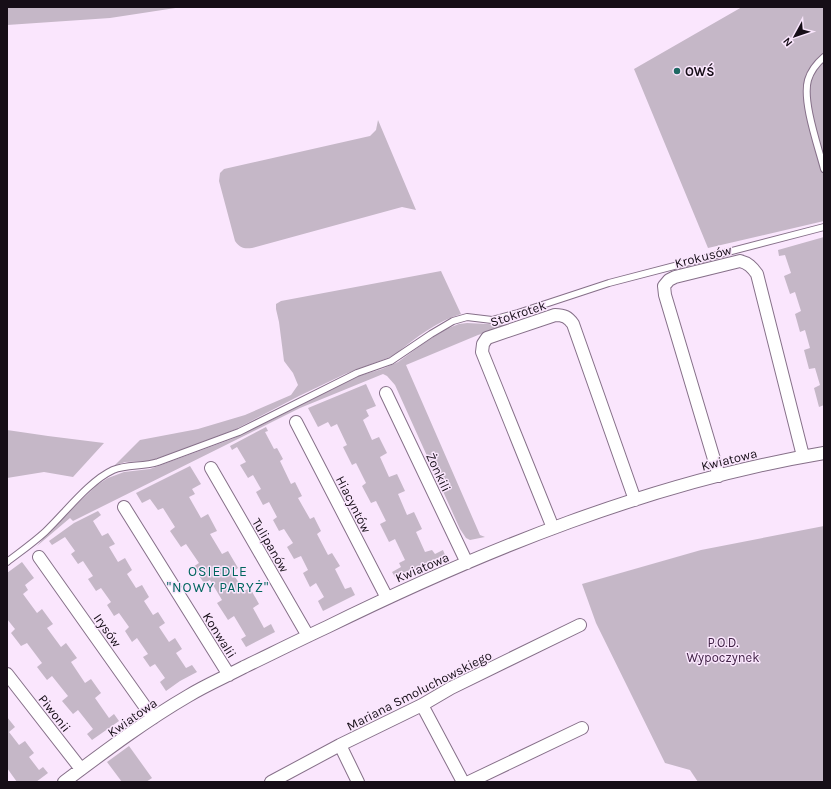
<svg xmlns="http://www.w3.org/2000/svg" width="831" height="789" font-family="Karla,sans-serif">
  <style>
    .green { fill: #c5b7c7 }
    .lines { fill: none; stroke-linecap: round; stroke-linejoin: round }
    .service-casing { stroke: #867089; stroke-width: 8 }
    .minor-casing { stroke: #867089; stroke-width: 14 }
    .service { stroke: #fff; stroke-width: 6 }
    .minor { stroke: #fff; stroke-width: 12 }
    .poi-dot { fill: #1f6963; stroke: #fae6fd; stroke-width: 1.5 }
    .labels { text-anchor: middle; stroke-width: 3; stroke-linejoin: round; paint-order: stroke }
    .poi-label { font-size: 13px; font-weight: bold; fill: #160e17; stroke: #fae6fd; text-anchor: start }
    .street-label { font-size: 13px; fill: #160e17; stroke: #fae6fd }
    .park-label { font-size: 13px; fill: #412246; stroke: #fae6fd }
    .neighbourhood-label { font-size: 14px; letter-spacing: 1px; fill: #00655e; stroke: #fae6fd }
  </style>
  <rect width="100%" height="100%" fill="#fae6fd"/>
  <path class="green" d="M 7,7 L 182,7 L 110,18 L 7,25 Z
    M 742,7 L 824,7 L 824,221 L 708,248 L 634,69 Z
    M 378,120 L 416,210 L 402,207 L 252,248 C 244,249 240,248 235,241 L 219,181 L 220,173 L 224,169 L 370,136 L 376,130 Z
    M 824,237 L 824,405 L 819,407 L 814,388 L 820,385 L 815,368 L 809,369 L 804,350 L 810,348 L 805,330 L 800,332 L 795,314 L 801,311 L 795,292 L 790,294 L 784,276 L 791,273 L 785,255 L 779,256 L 778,250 Z
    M 441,271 L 461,314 C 438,321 416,337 397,353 L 390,357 L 345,374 L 299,396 L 236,429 L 199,444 L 150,461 L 125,462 L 114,466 L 140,440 L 198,429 L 245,415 L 291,395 L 298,385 L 293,373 L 284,361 L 279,322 L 276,309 L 276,304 L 281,301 Z
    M 467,323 L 508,325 L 478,335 L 406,365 L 480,535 L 485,537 L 470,540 L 466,538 L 460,529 L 395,385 L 387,376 L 383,374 L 300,408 L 73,521 L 70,518 L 37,546 L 50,530 L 97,485 L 108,478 L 124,472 L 150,469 L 232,439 L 271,420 L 352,378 L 382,369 L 398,362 L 424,343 L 446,329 L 459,324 Z
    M 366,384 L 376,406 L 366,410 L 369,416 L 363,420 L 372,440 L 379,437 L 387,453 L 380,457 L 389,477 L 397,474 L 405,491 L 398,494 L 407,515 L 414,512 L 422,529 L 416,532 L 425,552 L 432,550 L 435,554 L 443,550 L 445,555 L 395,577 L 392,572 L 401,567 L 399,563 L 405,560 L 395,539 L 389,542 L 380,524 L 386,521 L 376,501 L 371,503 L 362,486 L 366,483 L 356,463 L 352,465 L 343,447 L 347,445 L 337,424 L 331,427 L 328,422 L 318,427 L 308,408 Z
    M 266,427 L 268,431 L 265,432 L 274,449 L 277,448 L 283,459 L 280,461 L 291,484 L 295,482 L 302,496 L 298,498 L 310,519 L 314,517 L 321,531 L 317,534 L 328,555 L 332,553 L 340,566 L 335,569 L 345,589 L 351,587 L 355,595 L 323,611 L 318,601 L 324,597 L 316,583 L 310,587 L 303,573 L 308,570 L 301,556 L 294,559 L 287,547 L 293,543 L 284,529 L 279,531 L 273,520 L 277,517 L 269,502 L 263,505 L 256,492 L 261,489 L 253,475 L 248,478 L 240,465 L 246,462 L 237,447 L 232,450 L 230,446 Z
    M 7,430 L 48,436 L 104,443 L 73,477 L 44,472 L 7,478 Z
    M 190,466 L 201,484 L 192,489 L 195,494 L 189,497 L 201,518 L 208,514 L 217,531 L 210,534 L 222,554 L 228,551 L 238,568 L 232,572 L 244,591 L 250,588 L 259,604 L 253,608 L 264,628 L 271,624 L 275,632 L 246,647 L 241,639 L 246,636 L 234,616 L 228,620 L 217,603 L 222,600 L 210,580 L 204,583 L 193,567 L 199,563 L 186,544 L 181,547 L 170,531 L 175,527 L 163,508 L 158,510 L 150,499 L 142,503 L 136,493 Z
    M 98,511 L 101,515 L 93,521 L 102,536 L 108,533 L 115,544 L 109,547 L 118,562 L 125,558 L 132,570 L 127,574 L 136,588 L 142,585 L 149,597 L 144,601 L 153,615 L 158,612 L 165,623 L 159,627 L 169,642 L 175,638 L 182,649 L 176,653 L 186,668 L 192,665 L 197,672 L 180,681 L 166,691 L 160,682 L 165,678 L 155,664 L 150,667 L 143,657 L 148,654 L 137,638 L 132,642 L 125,631 L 129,627 L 119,613 L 114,616 L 107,605 L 111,602 L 101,588 L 96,591 L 88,579 L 93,576 L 83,561 L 78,564 L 71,554 L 75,551 L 65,537 L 52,545 L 49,541 L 74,523 Z
    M 824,526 L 824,782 L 698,782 L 690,770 L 665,763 L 596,623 L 582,584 L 701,550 Z
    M 22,562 L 34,578 L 25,585 L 28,590 L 23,594 L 37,613 L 42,609 L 53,624 L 47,628 L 61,647 L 66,643 L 77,658 L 71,662 L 85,683 L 91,679 L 101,693 L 95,698 L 109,718 L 114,714 L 119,721 L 92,740 L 87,734 L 93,729 L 78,710 L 73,714 L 62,701 L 68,696 L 52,676 L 47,680 L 37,667 L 42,663 L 27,643 L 21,646 L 11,633 L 15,629 L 7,619 L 7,573 Z
    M 7,717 L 15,727 L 9,732 L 19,745 L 25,741 L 34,753 L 29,757 L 39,770 L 43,767 L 48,773 L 36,782 L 17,782 L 7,768 Z
    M 129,746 L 152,778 L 146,782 L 122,782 L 107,762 Z"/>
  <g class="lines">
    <g class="service-casing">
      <path id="service" d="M 824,57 C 817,63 811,70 808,80 C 802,101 818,146 824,169
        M 7,562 C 20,552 33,543 45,532 C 65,513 89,481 113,470 C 127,464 143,467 158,462 L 239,432 L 357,373 L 391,361 L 431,334 L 453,321 L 467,317 L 492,320 L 518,313 L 609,283 L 824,227"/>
    </g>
    <g class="minor-casing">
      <path id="minor" d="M 386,393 L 467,563
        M 296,422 L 387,598
        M 211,468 L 308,636
        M 719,476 L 665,295 L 664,286 L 669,280 L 675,277 L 740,261 C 748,263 752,267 757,274 L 803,456
        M 124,507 L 229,675
        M 553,528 L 482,352 L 483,344 L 487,338 L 555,315 C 564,315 568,317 573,324 L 635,500
        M 39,557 L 153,718
        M 7,674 L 81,769
        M 422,705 L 463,782
        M 340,745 L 358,782
        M 64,782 C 104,752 145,721 188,696 C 206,685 225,677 244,667 C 271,654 299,640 327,627 C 484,550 651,482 824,453
        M 271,782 L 340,745 L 422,705 L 451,688 L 580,625
        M 469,782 L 582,728"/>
    </g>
    <use href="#service" class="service"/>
    <use href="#minor" class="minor"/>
  </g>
  <circle class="poi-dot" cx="677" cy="71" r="4"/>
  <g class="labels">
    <g class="poi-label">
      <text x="685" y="76">OWŚ</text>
    </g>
    <g class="street-label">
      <text transform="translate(703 256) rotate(-14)" y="5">Krokusów</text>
      <text transform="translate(518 313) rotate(-18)" y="5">Stokrotek</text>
      <text transform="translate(729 459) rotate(-14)" y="5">Kwiatowa</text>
      <text transform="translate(439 472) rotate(65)" y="5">Żonkili</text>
      <text transform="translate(354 504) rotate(63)" y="5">Hiacyntów</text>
      <text transform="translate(271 545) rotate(60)" y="5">Tulipanów</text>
      <text transform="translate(422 567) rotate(-23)" y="5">Kwiatowa</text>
      <text transform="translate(108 630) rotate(55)" y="5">Irysów</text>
      <text transform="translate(220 635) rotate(58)" y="5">Konwalii</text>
      <text transform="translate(419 690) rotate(-27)" y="5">Mariana Smoluchowskiego</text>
      <text transform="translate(55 713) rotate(52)" y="5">Piwonii</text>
      <text transform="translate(132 717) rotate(-35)" y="5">Kwiatowa</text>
    </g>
    <g class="park-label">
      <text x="723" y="647">P.O.D.<tspan x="723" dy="15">Wypoczynek</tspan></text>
    </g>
    <g class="neighbourhood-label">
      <text x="218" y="576">OSIEDLE<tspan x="218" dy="16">"NOWY PARYŻ"</tspan></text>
    </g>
  </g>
  <rect width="831" height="789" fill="none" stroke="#160e17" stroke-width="16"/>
  <g transform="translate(795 36) rotate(230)" stroke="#fae6fd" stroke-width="3" paint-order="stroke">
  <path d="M0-3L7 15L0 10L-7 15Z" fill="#160e17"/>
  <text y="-6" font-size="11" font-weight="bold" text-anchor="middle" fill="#160e17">N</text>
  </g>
</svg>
